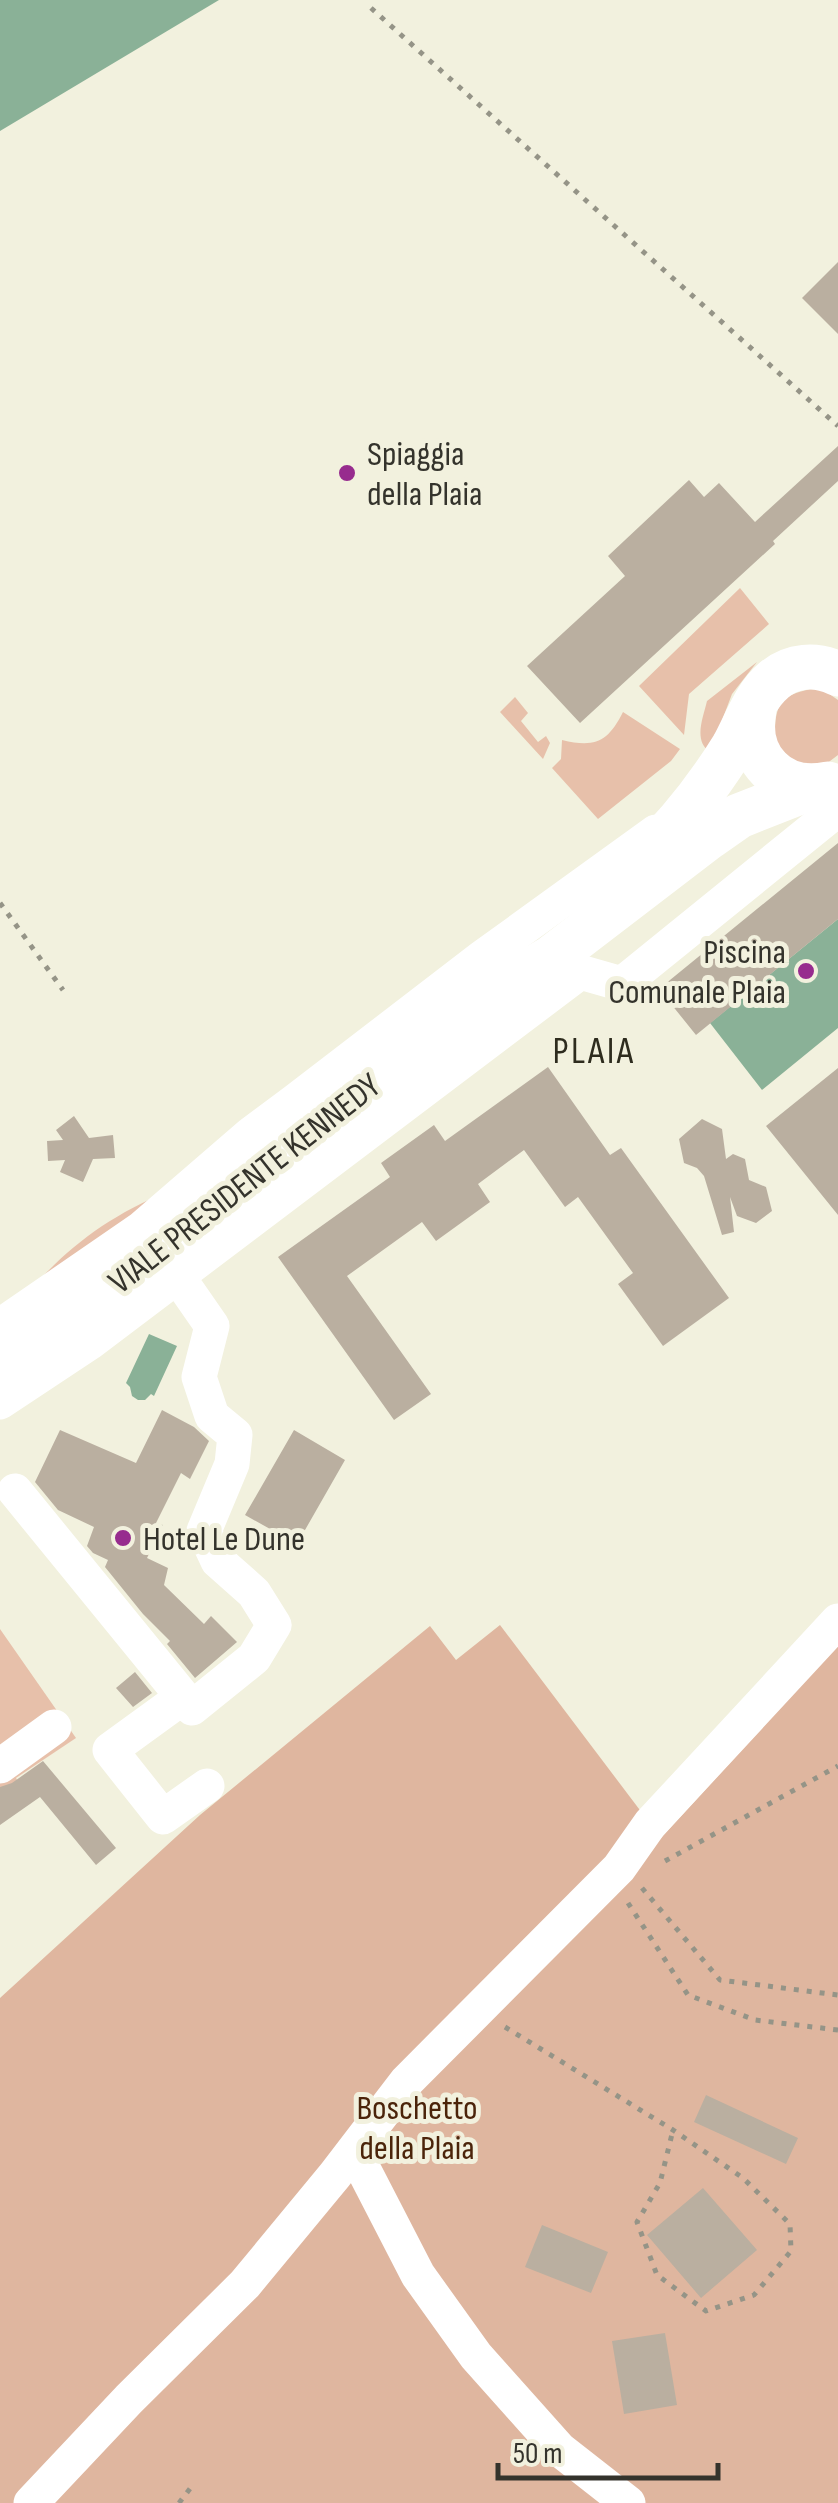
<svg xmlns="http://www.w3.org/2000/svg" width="838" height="2503" font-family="'Sofia Sans Condensed',sans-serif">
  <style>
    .green { fill: #e7c0aa }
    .forest { fill: #dfb69f }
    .water { fill: #8ab197 }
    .building { fill: #baafa0 }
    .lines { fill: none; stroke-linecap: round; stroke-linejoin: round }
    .path { stroke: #959487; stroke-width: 5; stroke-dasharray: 5 8; stroke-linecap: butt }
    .minor { stroke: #fff; stroke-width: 35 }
    .major { stroke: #fff; stroke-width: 45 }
    .poi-dot { fill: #972c8e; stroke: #f2f1de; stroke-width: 4 }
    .labels { text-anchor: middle; stroke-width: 10; stroke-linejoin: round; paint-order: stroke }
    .poi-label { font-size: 35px; fill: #34332c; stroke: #f2f1de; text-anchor: start }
    .street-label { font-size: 35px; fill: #34332c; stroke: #f2f1de }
    .park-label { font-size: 35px; fill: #4b240a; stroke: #f2f1de }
    .neighbourhood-label { font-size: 38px; letter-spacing: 2.5px; fill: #2e2c1e; stroke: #f2f1de }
  </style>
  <rect width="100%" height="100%" fill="#f2f1de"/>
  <path class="green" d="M 740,588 L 769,624 L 689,694 L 684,735 L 639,686 Z
    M 757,662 L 732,694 L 710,752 C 693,741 703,718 707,701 Z
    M 811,689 L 825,691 L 838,700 L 838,755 L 826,764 L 797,764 L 775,743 C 775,710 775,696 811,689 Z
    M 515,697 L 528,713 L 521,721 L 538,742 L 546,736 L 550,743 L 543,759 L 500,712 Z
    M 623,712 L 680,749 L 671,761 L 598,819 L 552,768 L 561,759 L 562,740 C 595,748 608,742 623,712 Z
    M 168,1191 L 25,1296 C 68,1246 108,1217 168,1191 Z
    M 0,1629 L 76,1738 L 16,1778 L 21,1786 L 0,1801 Z"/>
  <path class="forest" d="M 500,1625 L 661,1838 L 838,1645 L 838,2503 L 0,2503 L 0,1998 L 200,1815 L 430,1626 L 456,1660 Z"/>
  <path class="water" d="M 0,0 L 219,0 L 0,131 Z
    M 838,919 L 838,1028 L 762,1090 L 710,1023 Z
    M 149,1334 L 177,1346 L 154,1396 L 151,1394 L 145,1400 L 138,1400 L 132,1396 L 130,1387 L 126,1383 Z"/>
  <path class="building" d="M 838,262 L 838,334 L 802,298 Z
    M 838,446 L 838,481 L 773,541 L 775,544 L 580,723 L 527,666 L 625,576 L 608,556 L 689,480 L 704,497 L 719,483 L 755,522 Z
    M 838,843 L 838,919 L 696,1035 L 659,989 Z
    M 548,1067 L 610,1155 L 621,1148 L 729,1298 L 663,1346 L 618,1284 L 633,1273 L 578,1197 L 565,1207 L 524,1150 L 478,1184 L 490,1202 L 436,1241 L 422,1222 L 347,1276 L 431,1394 L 394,1420 L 278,1257 L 390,1177 L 381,1163 L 434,1125 L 445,1141 Z
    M 838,1068 L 838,1215 L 766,1126 Z
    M 74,1116 L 89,1138 L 113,1135 L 115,1158 L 93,1159 L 83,1182 L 60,1172 L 65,1160 L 48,1161 L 47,1141 L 63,1140 L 56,1130 Z
    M 702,1119 L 722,1129 L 726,1159 L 733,1154 L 745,1159 L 749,1180 L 766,1187 L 772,1211 L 756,1223 L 737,1216 L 730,1197 L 734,1232 L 722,1235 L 704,1176 L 697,1168 L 684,1163 L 679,1139 Z
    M 162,1410 L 194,1427 L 209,1441 L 190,1479 L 181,1473 L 156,1523 L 163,1525 L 147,1558 L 168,1568 L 164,1585 L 204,1624 L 211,1616 L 237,1642 L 195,1678 L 167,1644 L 170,1641 L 143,1614 L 105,1567 L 108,1560 L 93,1553 L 87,1546 L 94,1527 L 58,1510 L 35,1482 L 60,1430 L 136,1463 Z
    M 294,1430 L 345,1460 L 297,1544 L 245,1515 Z
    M 135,1672 L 152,1693 L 133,1707 L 116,1688 Z
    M 43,1761 L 116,1848 L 96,1865 L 40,1797 L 0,1825 L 0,1787 L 12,1783 Z
    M 706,2095 L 798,2138 L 786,2164 L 694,2122 Z
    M 703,2188 L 757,2250 L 701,2298 L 647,2235 Z
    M 542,2225 L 608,2252 L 591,2293 L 525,2267 Z
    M 665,2333 L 677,2405 L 624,2414 L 612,2341 Z"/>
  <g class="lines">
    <path class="path" d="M 371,8 L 838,426
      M 0,903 L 63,990
      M 665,1861 L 838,1766
      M 642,1888 L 720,1980 L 838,1995
      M 628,1903 L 688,1995 L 755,2020 L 838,2030
      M 505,2027 L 673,2130 L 743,2178 L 790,2224 L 791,2251 L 754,2295 L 706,2311 L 657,2275 L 637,2222 L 660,2183 L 673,2130
      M 179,2503 L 192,2486"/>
    <path class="minor" d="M 178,1277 L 212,1326 L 199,1377 L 212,1416 L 235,1435 L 232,1464 L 204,1531 L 218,1561 L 254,1593 L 274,1625 L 254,1658 L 192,1708 L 183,1697 L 110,1750 L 163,1817 L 207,1786
      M 0,1326 L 141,1229 L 251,1134 L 294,1102 L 483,957 L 656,832
      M 0,1402 L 89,1343 L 580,972 L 622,984 L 838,809
      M 15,1491 L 183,1697
      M 0,1766 L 54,1727
      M 354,2151 L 418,2275 L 476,2356 L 559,2449 L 628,2503
      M 31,2503 L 129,2399 L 245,2284 L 335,2175 L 407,2081 L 619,1868 L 650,1824 L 838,1621"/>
    <path class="major" d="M 754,710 C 745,758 779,794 828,784
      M 640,862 C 676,828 707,789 733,747 C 745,726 754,697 773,681 C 791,665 816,663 838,674
      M 0,1361 L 65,1321 L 197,1222 L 285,1147 L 484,998 L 551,958 L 709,837 L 739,816 L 815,786"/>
  </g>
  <g class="poi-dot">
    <circle cx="347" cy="473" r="10"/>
    <circle cx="806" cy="971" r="10"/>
    <circle cx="123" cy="1538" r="10"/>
  </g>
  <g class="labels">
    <g class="poi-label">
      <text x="367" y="465">Spiaggia<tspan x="367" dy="40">della Plaia</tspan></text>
      <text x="786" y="963" text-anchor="end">Piscina<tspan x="786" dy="40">Comunale Plaia</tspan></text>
      <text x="143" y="1550">Hotel Le Dune</text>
    </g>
    <g class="street-label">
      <text transform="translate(244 1183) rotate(-38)" y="12">VIALE PRESIDENTE KENNEDY</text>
    </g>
    <g class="park-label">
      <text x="417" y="2119">Boschetto<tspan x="417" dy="40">della Plaia</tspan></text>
    </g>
    <g class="neighbourhood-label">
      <text x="594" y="1063">PLAIA</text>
    </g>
  </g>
  <path d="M498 2463v15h220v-15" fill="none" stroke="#34332c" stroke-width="5"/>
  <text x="513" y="2463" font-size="30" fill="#34332c" stroke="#f2f1de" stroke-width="8" paint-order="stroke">50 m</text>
</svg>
